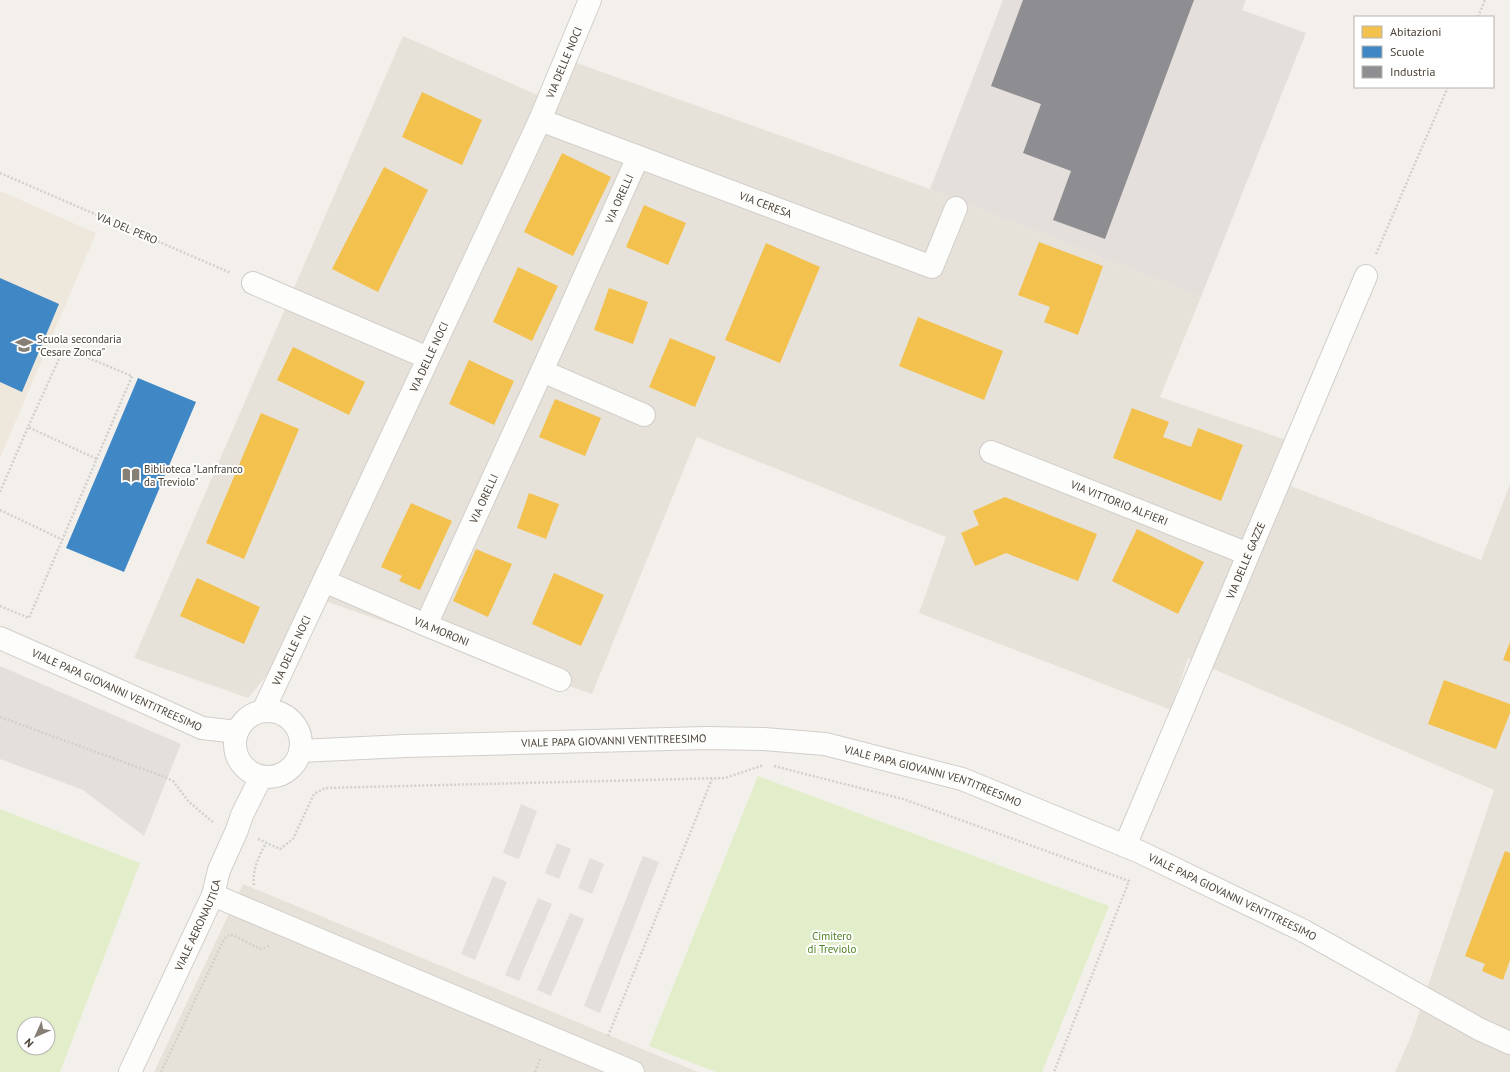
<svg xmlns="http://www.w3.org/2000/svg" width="1510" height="1072" font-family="'PT Sans',sans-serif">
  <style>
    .residential { fill: #e7e2d9 }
    .industrial { fill: #e4dfda }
    .education { fill: #eee7db }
    .green { fill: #e2eeca; fill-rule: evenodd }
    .parking { fill: #e2dfdc }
    .homes { fill: #f2c14e }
    .schools { fill: #3f88c5 }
    .industry { fill: #8d8d92 }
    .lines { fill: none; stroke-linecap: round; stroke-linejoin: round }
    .minor-casing { stroke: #d1ceca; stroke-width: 24 }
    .path { stroke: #d3d0cb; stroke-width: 2.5; stroke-dasharray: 2 2; stroke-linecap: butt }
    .minor { stroke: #fdfdfc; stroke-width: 22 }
    .labels { text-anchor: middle; stroke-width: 4; stroke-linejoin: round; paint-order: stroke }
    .street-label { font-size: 11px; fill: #4b4237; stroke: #fff }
    .poi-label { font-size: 11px; fill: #4b4237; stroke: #fff; text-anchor: start }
    .park-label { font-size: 11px; fill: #4e8323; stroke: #fff }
  </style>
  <rect width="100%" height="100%" fill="#f3f0ec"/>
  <path class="residential" d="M 403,36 L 540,96 L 557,56 L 930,189 L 1201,297 L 1160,397 L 1307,447 L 1291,486 L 1481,560 L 1510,484 L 1510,1072 L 1395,1072 L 1410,1039 L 1494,790 L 1188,658 L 1171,710 L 919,613 L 946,537 L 697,437 L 592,694 L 328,602 L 248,698 L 134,658 Z
    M 243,884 L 698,1072 L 154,1072 Z"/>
  <path class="industrial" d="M 1003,0 L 1246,0 L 1242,10 L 1306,33 L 1201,297 L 930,189 Z"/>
  <path class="education" d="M 0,191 L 96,233 L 0,458 Z"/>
  <path class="green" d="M 758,776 L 1109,906 L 1042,1072 L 716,1072 L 649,1046 Z
    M 0,809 L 140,863 L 60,1072 L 0,1072 ZM 24,1024 L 48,1024 L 48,1048 L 24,1048 Z"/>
  <path class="parking" d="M 0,666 L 181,744 L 144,836 L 83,790 L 0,759 Z
    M 521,804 L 537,811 L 519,859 L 503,853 Z
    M 557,843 L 571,849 L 559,879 L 545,873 Z
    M 643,856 L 659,862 L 600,1013 L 584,1006 Z
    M 590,858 L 604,864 L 592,894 L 578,888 Z
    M 493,876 L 507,882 L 475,960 L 461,954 Z
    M 538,898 L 552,904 L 519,981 L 505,975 Z
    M 570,913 L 584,919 L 551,996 L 537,990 Z"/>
  <path class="homes" d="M 422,92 L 482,120 L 462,165 L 402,137 Z
    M 562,153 L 611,177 L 573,256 L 524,232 Z
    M 384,167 L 428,190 L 378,292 L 332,269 Z
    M 644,205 L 686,223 L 668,265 L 626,247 Z
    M 1039,242 L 1103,266 L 1078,335 L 1044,322 L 1050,307 L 1018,295 Z
    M 766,243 L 820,267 L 780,363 L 725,340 Z
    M 518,267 L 558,286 L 532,341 L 493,322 Z
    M 609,288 L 648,302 L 633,344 L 594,330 Z
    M 918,317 L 1003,351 L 984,400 L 899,366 Z
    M 670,338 L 716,357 L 695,407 L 649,387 Z
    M 293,347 L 365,382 L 349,415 L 277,380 Z
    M 469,360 L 514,381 L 494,425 L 449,404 Z
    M 555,399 L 601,418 L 585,456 L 539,437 Z
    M 1132,408 L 1169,422 L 1163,437 L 1191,447 L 1198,428 L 1243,445 L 1221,501 L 1113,458 Z
    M 261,413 L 299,429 L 244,559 L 206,543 Z
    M 529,493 L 559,504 L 546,539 L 517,528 Z
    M 1005,497 L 1097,534 L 1078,581 L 1006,553 L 975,566 L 961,533 L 979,525 L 973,511 Z
    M 411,503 L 452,521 L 420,590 L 399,581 L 402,576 L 381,567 Z
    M 1137,529 L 1204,562 L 1178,614 L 1112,581 Z
    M 476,549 L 512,564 L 488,617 L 453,601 Z
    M 554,573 L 604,595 L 581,646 L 532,624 Z
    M 197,578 L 260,607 L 244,644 L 180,616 Z
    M 1510,642 L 1510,662 L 1503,660 Z
    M 1444,680 L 1510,704 L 1510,713 L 1496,749 L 1428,724 Z
    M 1505,851 L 1510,853 L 1510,960 L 1503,980 L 1482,971 L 1485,964 L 1465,956 Z"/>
  <path class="schools" d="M 0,278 L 59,304 L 22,392 L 0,382 Z
    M 138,378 L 196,402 L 124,572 L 66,548 Z"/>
  <path class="industry" d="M 1023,0 L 1194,0 L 1105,239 L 1053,220 L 1071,171 L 1023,153 L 1041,104 L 991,86 Z"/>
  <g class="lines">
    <g class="minor-casing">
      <g id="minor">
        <path id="s1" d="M 540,120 L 932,267 L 956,208"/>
        <path d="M 253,283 L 428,358"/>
        <path d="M 542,371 L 644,415"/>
        <path id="s2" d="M 991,452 L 1248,554"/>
        <path id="s3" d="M 324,581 L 426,625 L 560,680"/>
        <path id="s4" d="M 426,625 L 542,371 L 638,157"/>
        <path id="s5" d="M 0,638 L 89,677 L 202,728 L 237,732"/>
        <path id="s6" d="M 263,711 L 540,120 L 590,0"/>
        <circle cx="268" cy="744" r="33"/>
        <path id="s7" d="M 300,751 L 405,746 L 706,738 L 764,739 L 825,744 L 962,779 L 1140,852 L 1304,931 L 1479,1029 L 1510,1043"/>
        <path id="s8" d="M 1125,846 L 1366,276"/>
        <path d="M 213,895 L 633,1072"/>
        <path id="s9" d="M 130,1072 L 213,895 L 219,870 L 237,830 L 242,815 L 261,777"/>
      </g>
    </g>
    <path class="path" d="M 1478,17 L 1485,0
      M 0,173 L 231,273
      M 1376,254 L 1448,87
      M 0,492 L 28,427 L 97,459
      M 0,510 L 63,540
      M 0,606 L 29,618 L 132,376 L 64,348 L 28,427
      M 0,717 L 162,776 L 173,781 L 189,802 L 214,823
      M 774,766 L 903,799 L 1129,881 L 1054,1072
      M 258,839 L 280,849 L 293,839 L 314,794 L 325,788 L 725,778 L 764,765
      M 254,885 C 252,870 259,856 266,843
      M 608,1036 L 712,779
      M 161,1072 L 224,939 L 231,934 L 260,949 L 269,946
      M 535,1072 L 540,1059"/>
    <use href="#minor" class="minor"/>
  </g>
  <defs>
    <g id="school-bare" transform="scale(1.38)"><path d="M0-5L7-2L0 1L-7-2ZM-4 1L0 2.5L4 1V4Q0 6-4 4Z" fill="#867f76" stroke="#fff" stroke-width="2.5" paint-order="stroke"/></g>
    <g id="library-bare" transform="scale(1.38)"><path d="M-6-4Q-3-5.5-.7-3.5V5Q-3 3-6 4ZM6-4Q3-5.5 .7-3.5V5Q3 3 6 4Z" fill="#867f76" stroke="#fff" stroke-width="2.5" paint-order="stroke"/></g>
  </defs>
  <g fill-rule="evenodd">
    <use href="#school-bare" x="24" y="345"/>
    <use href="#library-bare" x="131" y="475"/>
  </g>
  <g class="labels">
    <g class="street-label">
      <text dy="4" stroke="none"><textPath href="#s6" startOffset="715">VIA DELLE NOCI</textPath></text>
      <text dy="4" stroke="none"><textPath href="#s4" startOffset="468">VIA ORELLI</textPath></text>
      <text dy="4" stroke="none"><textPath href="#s1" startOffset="241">VIA CERESA</textPath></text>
      <text transform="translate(127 228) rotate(23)" y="4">VIA DEL PERO</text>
      <text dy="4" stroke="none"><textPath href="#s6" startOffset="391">VIA DELLE NOCI</textPath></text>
      <text dy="4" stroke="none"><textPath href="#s4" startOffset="139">VIA ORELLI</textPath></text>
      <text dy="4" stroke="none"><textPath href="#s2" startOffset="138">VIA VITTORIO ALFIERI</textPath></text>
      <text dy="4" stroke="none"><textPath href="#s8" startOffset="310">VIA DELLE GAZZE</textPath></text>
      <text dy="4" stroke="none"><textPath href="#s3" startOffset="128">VIA MORONI</textPath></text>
      <text dy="4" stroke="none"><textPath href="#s6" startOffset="67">VIA DELLE NOCI</textPath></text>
      <text dy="4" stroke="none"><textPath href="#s5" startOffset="128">VIALE PAPA GIOVANNI VENTITREESIMO</textPath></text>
      <text dy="4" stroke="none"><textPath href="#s7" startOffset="314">VIALE PAPA GIOVANNI VENTITREESIMO</textPath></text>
      <text dy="4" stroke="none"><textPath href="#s7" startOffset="638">VIALE PAPA GIOVANNI VENTITREESIMO</textPath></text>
      <text dy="4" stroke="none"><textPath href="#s7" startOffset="962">VIALE PAPA GIOVANNI VENTITREESIMO</textPath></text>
      <text dy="4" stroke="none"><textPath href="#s9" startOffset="162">VIALE AERONAUTICA</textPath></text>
    </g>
    <g class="poi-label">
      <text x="37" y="343">Scuola secondaria<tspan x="37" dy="13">"Cesare Zonca"</tspan></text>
      <text x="144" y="473">Biblioteca "Lanfranco<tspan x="144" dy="13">da Treviolo"</tspan></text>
    </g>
    <g class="park-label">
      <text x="832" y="940">Cimitero<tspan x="832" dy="13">di Treviolo</tspan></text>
    </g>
  </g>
  <rect x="1354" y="16" width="140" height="72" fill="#ffffff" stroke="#b7b3af"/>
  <rect x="1362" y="26" width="20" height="12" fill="#f2c14e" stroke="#b7b3af"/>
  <text x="1390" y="36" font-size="12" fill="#4b4237">Abitazioni</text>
  <rect x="1362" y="46" width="20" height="12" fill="#3f88c5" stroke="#b7b3af"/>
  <text x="1390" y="56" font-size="12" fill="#4b4237">Scuole</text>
  <rect x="1362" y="66" width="20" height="12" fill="#8d8d92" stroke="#b7b3af"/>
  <text x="1390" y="76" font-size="12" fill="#4b4237">Industria</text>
  <g transform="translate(36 1036) rotate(225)"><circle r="19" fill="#ffffff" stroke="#b7b3af"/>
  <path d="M0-3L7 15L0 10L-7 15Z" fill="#867f76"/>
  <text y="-6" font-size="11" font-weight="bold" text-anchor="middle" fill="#4b4237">N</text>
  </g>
</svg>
